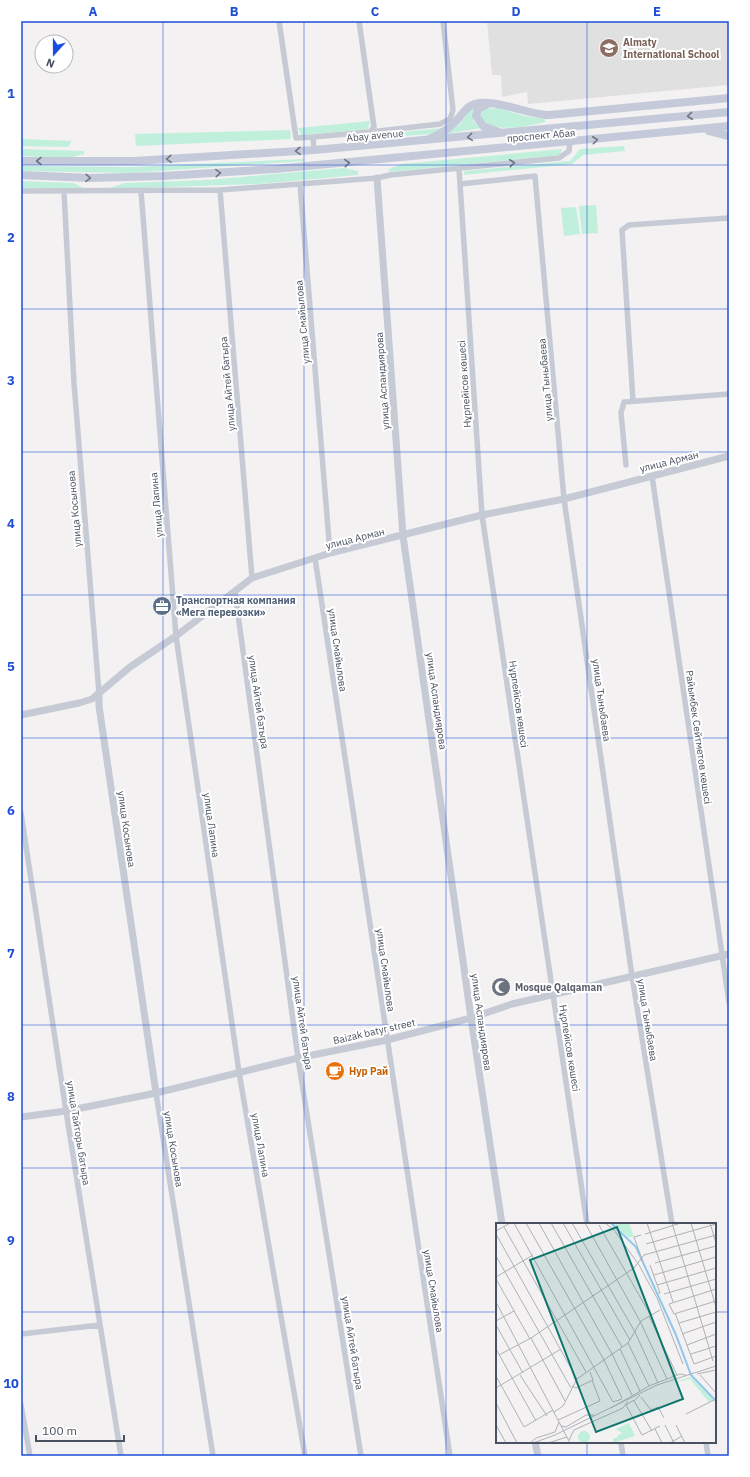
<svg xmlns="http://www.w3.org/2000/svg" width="750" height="1477" font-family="'IBM Plex Sans',sans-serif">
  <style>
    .education { fill: #e1e0e0 }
    .green { fill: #c0f0dc }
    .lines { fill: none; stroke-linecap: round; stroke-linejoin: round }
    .minor { stroke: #c5cad5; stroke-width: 5.5 }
    .tertiary { stroke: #c5cad5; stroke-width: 7 }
    .secondary { stroke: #c4cad9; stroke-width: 8 }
    .oneway { stroke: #6e7584 }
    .oneway2 { stroke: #6e7582 }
    .grid { fill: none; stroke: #1d4ed8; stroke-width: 1; stroke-opacity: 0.55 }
    .labels { text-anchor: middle; stroke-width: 4; stroke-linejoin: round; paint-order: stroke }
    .education-label { font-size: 10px; font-weight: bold; fill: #785e54; stroke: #fff; text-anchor: start }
    .street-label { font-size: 10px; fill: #49505f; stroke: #fff }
    .service-label { font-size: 10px; font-weight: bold; fill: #4e5e75; stroke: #fff; text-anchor: start }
    .worship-label { font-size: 10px; font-weight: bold; fill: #5b616d; stroke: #fff; text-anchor: start }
    .food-label { font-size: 10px; font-weight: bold; fill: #c56008; stroke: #fff; text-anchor: start }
    .inset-river { fill: none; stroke: #8ec7ed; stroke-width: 2 }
    .inset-road { fill: none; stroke: #afb1b7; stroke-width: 1 }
    .view { fill: #0f766e; fill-opacity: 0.15; stroke: #0f766e; stroke-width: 2 }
    .inset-edge { fill: none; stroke: #49505f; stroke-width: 2 }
    .neatline { fill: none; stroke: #1d4ed8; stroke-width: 1.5 }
    .grid-label { font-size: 13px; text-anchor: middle; font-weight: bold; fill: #1d4ed8 }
  </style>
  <rect width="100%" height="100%" fill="#f3f1f1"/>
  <path class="education" d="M 487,21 L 729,21 L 729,85 L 528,104 L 527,92 L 502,97 L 501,75 L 492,75 Z"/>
  <path class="green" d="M 476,107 L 473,111 L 473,121 L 481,128 L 446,134 L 460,124 L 470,110 Z
    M 498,108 L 525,116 L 545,119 L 545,122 C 526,127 493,134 480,117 L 481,109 Z
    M 370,121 L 368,129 L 362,130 L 301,135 L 298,128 Z
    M 443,128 L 431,134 L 363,139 L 363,136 Z
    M 290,130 L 291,139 L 136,146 L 135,134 Z
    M 21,139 L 72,141 L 68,147 L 21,146 Z
    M 624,146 L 625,151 L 583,155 L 572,164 L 463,175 L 465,171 L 570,161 L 580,149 Z
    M 21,149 L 84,151 L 84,154 L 69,158 L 21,156 Z
    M 562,149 L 560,155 L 389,172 L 389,169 L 402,164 Z
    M 304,159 L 304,161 L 130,173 L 21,171 L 21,166 L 130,167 Z
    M 344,168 L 358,171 L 358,175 L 258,184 L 110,189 L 110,188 L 125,183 L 206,180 Z
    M 21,181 L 73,183 L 84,188 L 64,189 L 21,188 Z
    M 596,205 L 598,233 L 582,234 L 579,206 Z
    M 576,207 L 580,234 L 564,236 L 561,208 Z"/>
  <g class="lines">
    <path class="minor" d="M 279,21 L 296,138 L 313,137
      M 370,132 L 440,124 L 450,119 L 453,110 L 443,21
      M 314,150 L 313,137 L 370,132 L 374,127 L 359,21
      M 459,169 L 460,184 L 535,176 L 564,499 L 632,976 L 672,1224
      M 300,184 L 330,553
      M 460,184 L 482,515 L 587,1224
      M 220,190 L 252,578
      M 21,191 L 220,190 L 377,178 L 390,175 L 559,158 L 569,151 L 570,142
      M 141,191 L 176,636 L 239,1072 L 305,1456
      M 64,192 L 74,383 L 99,693
      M 633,401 L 622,230 L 629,225 L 729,218
      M 626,465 L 621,413 L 624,402 L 729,394
      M 652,476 L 729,1002
      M 315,558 L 450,1456
      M 235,592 L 298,1058 L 361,1456
      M 21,813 L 66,1111 L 121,1456
      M 156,1093 L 213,1456
      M 21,1334 L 100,1325
      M 21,1405 L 30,1456
      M 621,1442 L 623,1456
      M 706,1442 L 708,1456"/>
    <path class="tertiary" d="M 377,178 L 403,536 L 471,1018 L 502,1224
      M 99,693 L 99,706 L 156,1093
      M 21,715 L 79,703 L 92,699 L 130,667 L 176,636 L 252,578 L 330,553 L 482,515 L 564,499 L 729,456
      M 21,1117 L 66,1111 L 156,1093 L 298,1058 L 387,1040 L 471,1018 L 512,1004 L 729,954
      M 535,1442 L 538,1456"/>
    <path class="secondary" d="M 488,104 L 478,109 L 476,116 L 483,126 L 499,132
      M 709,131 L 729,136
      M 429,139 C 438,135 446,131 453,124 C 459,119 463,111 470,106 C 488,95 528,115 549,115 L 729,98
      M 21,161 L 134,161 L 314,150 L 729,112
      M 21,175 L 90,178 L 163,176 L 275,169 L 729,126"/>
  </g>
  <defs><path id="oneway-chevron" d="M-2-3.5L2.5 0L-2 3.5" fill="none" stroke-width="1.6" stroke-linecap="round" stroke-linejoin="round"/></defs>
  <g class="oneway">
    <use href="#oneway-chevron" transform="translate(690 116) rotate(174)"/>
    <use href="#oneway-chevron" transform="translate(470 137) rotate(175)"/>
    <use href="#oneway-chevron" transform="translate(595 140) rotate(-6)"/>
    <use href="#oneway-chevron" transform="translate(298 151) rotate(176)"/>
    <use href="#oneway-chevron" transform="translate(169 159) rotate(176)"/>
    <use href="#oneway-chevron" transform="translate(39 161) rotate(-180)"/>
    <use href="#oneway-chevron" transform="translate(347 163) rotate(-5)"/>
    <use href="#oneway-chevron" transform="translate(218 173) rotate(-4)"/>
    <use href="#oneway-chevron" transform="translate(88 178) rotate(1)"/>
  </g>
  <use class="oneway2" href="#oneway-chevron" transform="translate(512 163) rotate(-6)"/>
  <path class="grid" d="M 163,21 L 163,1456M 304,21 L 304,1456M 446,21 L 446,1456M 587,21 L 587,1224M 21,165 L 729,165M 21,309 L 729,309M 21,452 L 729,452M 21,595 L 729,595M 21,738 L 729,738M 21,882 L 729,882M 21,1025 L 729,1025M 21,1168 L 729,1168M 21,1312 L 497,1312M 715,1312 L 729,1312M 587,1442 L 587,1456"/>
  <defs>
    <g id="school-disc" transform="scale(1)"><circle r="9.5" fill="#8d6e63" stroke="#fff"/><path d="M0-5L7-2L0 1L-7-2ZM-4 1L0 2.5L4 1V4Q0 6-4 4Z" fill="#fff"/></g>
    <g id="office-disc" transform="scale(1)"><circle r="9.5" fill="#5c6f8a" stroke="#fff"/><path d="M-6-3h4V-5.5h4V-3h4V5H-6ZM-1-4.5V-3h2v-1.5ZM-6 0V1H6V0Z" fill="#fff"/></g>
    <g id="mosque-disc" transform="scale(1)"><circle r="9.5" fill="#6b7280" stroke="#fff"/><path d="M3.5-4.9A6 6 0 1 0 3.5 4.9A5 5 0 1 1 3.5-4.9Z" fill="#fff"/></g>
    <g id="cafe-disc" transform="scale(1)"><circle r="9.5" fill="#e8710a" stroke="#fff"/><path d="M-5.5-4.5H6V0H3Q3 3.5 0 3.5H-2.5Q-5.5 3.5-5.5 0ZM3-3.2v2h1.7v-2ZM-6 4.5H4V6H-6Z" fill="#fff"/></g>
  </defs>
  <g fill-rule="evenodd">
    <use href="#school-disc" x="609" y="48"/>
    <use href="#office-disc" x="162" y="606"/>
    <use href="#mosque-disc" x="501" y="987"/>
    <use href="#cafe-disc" x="335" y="1071"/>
  </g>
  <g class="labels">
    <g class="education-label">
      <text x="623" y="46">Almaty<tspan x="623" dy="12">International School</tspan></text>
    </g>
    <g class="street-label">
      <text transform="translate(375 135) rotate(-5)" y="4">Abay avenue</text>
      <text transform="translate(541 135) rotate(-5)" y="4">проспект Абая</text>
      <text transform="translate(302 322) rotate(-95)" y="4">улица Смайылова</text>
      <text transform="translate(545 380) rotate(-95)" y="4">улица Тыныбаева</text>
      <text transform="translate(382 381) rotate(-94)" y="4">улица Аспандиярова</text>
      <text transform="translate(227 384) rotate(-95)" y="4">улица Айтей батыра</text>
      <text transform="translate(464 384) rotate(-94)" y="4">Нұрпейісов көшесі</text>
      <text transform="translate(669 461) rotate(-14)" y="4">улица Арман</text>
      <text transform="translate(156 505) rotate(-95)" y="4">улица Лапина</text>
      <text transform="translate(74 509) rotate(-95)" y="4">улица Косынова</text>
      <text transform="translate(355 538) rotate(-14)" y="4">улица Арман</text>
      <text transform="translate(338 650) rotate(82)" y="4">улица Смайылова</text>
      <text transform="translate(602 700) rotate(82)" y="4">улица Тыныбаева</text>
      <text transform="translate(437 701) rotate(82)" y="4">улица Аспандиярова</text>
      <text transform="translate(259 702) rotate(82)" y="4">улица Айтей батыра</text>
      <text transform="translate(519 704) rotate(82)" y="4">Нұрпейісов көшесі</text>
      <text transform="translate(699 737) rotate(82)" y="4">Райымбек Сейтметов көшесі</text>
      <text transform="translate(212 825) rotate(82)" y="4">улица Лапина</text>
      <text transform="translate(127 829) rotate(82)" y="4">улица Косынова</text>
      <text transform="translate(386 970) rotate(82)" y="4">улица Смайылова</text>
      <text transform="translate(648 1020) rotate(81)" y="4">улица Тыныбаева</text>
      <text transform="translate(482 1022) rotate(82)" y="4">улица Аспандиярова</text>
      <text transform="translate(303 1023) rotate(82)" y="4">улица Айтей батыра</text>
      <text transform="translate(374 1031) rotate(-13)" y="4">Baizak batyr street</text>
      <text transform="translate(570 1048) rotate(81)" y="4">Нұрпейісов көшесі</text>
      <text transform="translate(79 1133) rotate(81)" y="4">улица Тайторы батыра</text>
      <text transform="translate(261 1145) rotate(80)" y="4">улица Лапина</text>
      <text transform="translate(174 1149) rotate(81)" y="4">улица Косынова</text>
      <text transform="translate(434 1291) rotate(81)" y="4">улица Смайылова</text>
      <text transform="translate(353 1343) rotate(81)" y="4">улица Айтей батыра</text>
    </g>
    <g class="service-label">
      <text x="176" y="604">Транспортная компания<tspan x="176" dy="12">«Мега перевозки»</tspan></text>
    </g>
    <g class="worship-label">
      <text x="515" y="991">Mosque Qalqaman</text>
    </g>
    <g class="food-label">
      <text x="349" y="1075">Нур Рай</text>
    </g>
  </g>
  <g transform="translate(496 1223)">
    <rect width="220" height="220" fill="#f3f1f1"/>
    <path d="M 117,0 L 133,0 L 138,14 L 132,14 ZM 195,154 L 215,174 L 218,176 L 213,179 L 194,156 L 171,161 ZM 133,200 L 139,213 L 117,220 L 117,215 L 121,215 L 122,212 L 129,209 L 126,210 L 120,206 ZM82 214a6 6 0 1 1 12 0a6 6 0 1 1-12 0Z" fill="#c0f0dc"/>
    <path class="inset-river" d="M 115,0 L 140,24 L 180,112 L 195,152 L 220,178"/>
    <path class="inset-road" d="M 18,0 L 117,179 L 126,176M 30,0 L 108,137 L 126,175M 43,0 L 116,131 L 136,172M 55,0 L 126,124M 67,0 L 134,117M 76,0 L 139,109 L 162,160M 89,0 L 144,98 L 171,156M 109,0 L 118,7 L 143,42 L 161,75 L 187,141M 151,0 L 177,79M 176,0 L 217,138M 195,0 L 220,84M 214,0 L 220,20M 103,2 L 155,93M 8,4 L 90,149M 0,8 L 14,0M 0,11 L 81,156M 149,11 L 185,0M 145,12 L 138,14 L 147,39M 150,21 L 220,1M 0,33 L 75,165M 159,40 L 220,23M 154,42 L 164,70 L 162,70M 158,52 L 220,34M 0,54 L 37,32M 0,56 L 34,116M 161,62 L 220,45M 220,66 L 173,81 L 178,91 L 220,78M 168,71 L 220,56M 0,79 L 74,220M 179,90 L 198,141 L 220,133M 153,93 L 181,152M 0,98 L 18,88M 183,100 L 220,89M 0,102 L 27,150M 186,111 L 220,99M 35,115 L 69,178M 132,120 L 153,163M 191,122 L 220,111M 0,126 L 40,198M 124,126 L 144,168M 195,131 L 220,123M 3,132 L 35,115 L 138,45 L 148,32 L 220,12M 201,151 L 220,147M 24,152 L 51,193M 204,152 L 220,170M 0,153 L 28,204 L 57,187M 76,163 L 80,165 L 97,157 L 94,149M 0,165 L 65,126M 144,172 L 138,178 L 156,208M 145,174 L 155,187 L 162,184 L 168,195M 138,177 L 130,182 L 146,212 L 164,203M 0,180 L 21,220M 115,185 L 153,163 L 184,151 L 190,152M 58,189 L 67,183 L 81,156 L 132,120 L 145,98 L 164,87M 190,191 L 220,176M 62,197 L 104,178 L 96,157M 0,202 L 10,220M 169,202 L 178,220M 180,202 L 189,220M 65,203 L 70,204 L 90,192 L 98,192M 159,206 L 166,220M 73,217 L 78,207 L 127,185 L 132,178M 34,220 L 40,215 L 59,209 L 63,199M 37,220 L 59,212 L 161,162 L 220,143M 52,220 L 71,214M 174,220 L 186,213"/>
    <path class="view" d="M 121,4 L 187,176 L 100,209 L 34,37 Z"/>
    <rect width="220" height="220" class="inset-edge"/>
  </g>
  <rect width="750" height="1477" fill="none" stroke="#ffffff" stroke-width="44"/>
  <g transform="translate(54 54) rotate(201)"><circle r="19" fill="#ffffff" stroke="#b6b9bf"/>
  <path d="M0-3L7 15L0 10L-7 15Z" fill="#194ce5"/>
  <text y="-6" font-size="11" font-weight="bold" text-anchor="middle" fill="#49505f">N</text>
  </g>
  <path d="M36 1435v6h88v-6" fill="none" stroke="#49505f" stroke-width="2"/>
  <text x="42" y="1435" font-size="12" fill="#49505f" stroke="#ffffff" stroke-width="3" paint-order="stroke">100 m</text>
  <rect x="22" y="22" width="706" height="1433" class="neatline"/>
  <g class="grid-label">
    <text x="93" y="16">A</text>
    <text x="234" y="16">B</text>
    <text x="375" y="16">C</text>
    <text x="516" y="16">D</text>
    <text x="657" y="16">E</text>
    <text x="11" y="98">1</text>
    <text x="11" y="242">2</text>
    <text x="11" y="385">3</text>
    <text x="11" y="528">4</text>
    <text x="11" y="671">5</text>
    <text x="11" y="815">6</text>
    <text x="11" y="958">7</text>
    <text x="11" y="1101">8</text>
    <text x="11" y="1245">9</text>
    <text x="11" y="1388">10</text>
  </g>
</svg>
